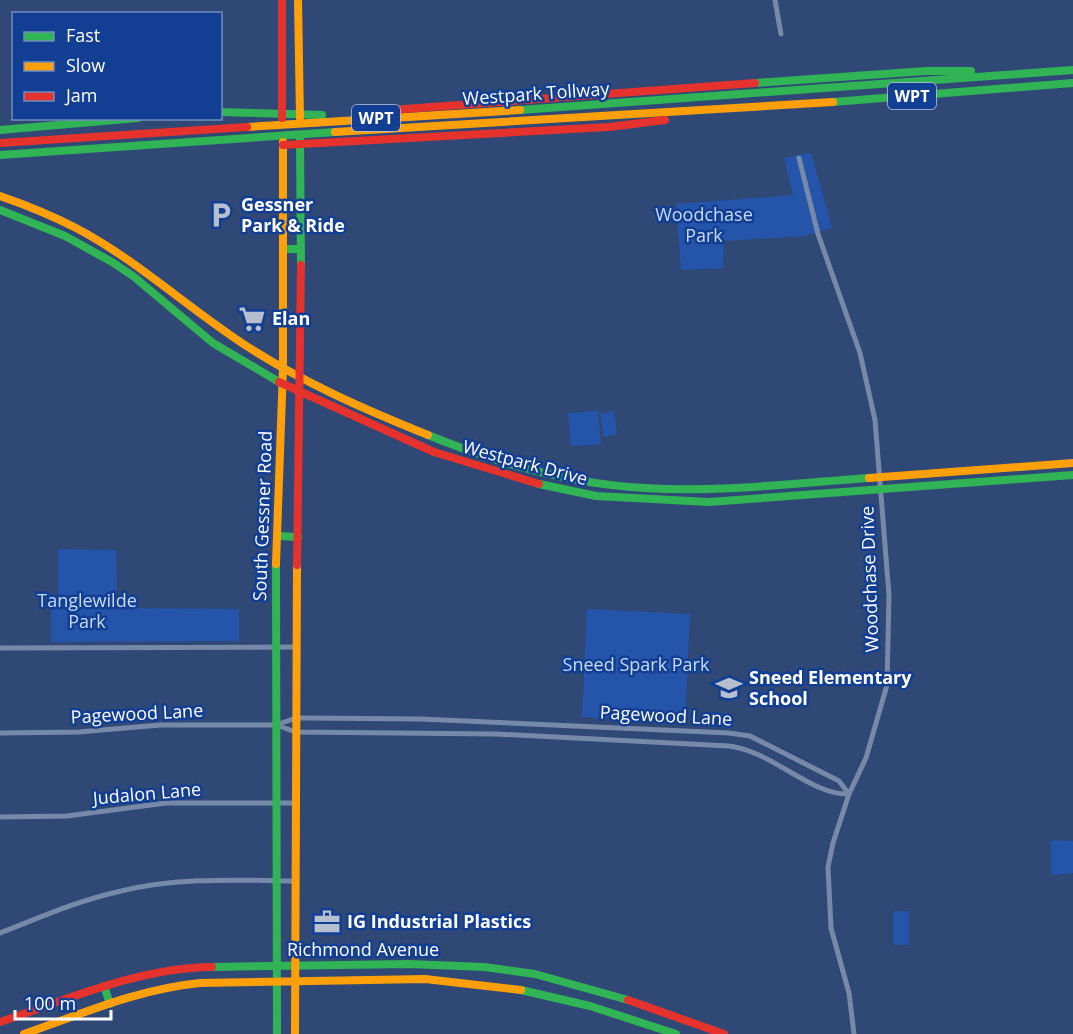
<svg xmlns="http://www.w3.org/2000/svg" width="1073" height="1034" font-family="'Open Sans',sans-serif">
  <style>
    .green { fill: #2555ab }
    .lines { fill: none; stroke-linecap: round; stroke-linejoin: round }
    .street { stroke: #7789a9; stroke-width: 5 }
    .fast { stroke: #30b455; stroke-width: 8 }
    .slow { stroke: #ff9f0a; stroke-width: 8 }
    .jam { stroke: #e5322d; stroke-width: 8 }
    .labels { text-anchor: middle; stroke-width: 5; stroke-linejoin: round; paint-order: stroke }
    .shield { fill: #123f93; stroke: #b8c5df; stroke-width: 1.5 }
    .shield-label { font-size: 16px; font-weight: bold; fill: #fff }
    .street-label { font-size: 18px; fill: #fff; stroke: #123f93 }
    .poi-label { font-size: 18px; font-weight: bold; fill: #fff; stroke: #123f93; text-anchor: start }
    .park-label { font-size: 18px; fill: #c7dbfd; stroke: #123f93 }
  </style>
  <rect width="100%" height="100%" fill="#2f4876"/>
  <path class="green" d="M 811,153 L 832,228 L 804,236 L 724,241 L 723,268 L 681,270 L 676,204 L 793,195 L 784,158 Z
    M 598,411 L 601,444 L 571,446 L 568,413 Z
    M 614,411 L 617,434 L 604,437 L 600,414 Z
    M 58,549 L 116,550 L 117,608 L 239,609 L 239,641 L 51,642 L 51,608 L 58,608 Z
    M 587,609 L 690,614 L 685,722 L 582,717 Z
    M 1053,840 L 1073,841 L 1073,873 L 1054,875 L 1051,873 L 1051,842 Z
    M 893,911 L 909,911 L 909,945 L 893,945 Z"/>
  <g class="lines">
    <path class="street" d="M 775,0 L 781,34
      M 799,158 L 818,234 L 860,353 L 875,420 L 889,595 L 887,685 L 866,758 L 849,794 L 833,843 L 828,867 L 831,928 L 849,993 L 854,1034
      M 0,648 L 296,647
      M 276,725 L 296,732 L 496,734 L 729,746 C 772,751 812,796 849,794
      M 0,733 L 79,732 L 160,725 L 276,725 L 296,718 L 305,718 L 421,719 L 729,733 L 750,736 L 839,781 L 849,794
      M 0,817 L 67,816 L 166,803 L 297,803
      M 0,933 C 39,918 77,901 117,892 C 174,877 238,880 296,881"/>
    <path class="fast" d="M 755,83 L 926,71 L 971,71
      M 833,102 L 1073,83
      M 520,110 L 1073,70
      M 220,112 L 322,115
      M 0,130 L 138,118
      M 300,139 L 301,265
      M 0,155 L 335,132
      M 0,210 L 65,236 L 112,262 L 133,276 L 213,343 L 279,382
      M 283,249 L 301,249
      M 428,435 C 496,463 571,484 645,488 C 719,493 795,483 869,478
      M 539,484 L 596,496 L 709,502 L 1073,475
      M 280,536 L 298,537
      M 276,564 L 277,1034
      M 212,967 L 409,964 L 484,967 L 535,974 L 628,1000
      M 104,986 L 110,1004
      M 521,990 L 590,1006 L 676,1034"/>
    <path class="slow" d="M 298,0 L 300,118
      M 247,127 L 520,110
      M 335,132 L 833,102
      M 0,196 C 26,205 51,215 76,228 C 137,260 189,309 248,347 C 304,383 366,410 428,435
      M 869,478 L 1073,463
      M 276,564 L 283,368 L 283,142
      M 24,1034 C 82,1014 138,989 200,983 L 425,979 L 521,990
      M 295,1034 L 297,565"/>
    <path class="jam" d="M 282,0 L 282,118
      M 364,112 L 755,83
      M 0,143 L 247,127
      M 283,145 L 609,127 L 665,120
      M 279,382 L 434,452 L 539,484
      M 297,565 L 301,265
      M 628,1000 L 724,1034
      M 0,1022 C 69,999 138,968 212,967"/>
  </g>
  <defs>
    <g id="parking-bare" transform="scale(2.07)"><path d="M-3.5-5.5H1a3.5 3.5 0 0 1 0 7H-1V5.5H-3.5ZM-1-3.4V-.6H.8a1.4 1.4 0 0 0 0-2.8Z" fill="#b6bfcf" stroke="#123f93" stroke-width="2.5" paint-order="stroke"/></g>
    <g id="supermarket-bare" transform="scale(2.07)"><path d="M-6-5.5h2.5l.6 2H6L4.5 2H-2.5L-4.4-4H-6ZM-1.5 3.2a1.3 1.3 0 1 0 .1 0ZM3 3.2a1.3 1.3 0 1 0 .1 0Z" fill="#b6bfcf" stroke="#123f93" stroke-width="2.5" paint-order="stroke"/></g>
    <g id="school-bare" transform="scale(2.07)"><path d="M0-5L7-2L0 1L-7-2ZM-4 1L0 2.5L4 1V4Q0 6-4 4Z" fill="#b6bfcf" stroke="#123f93" stroke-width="2.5" paint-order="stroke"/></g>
    <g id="office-bare" transform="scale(2.07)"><path d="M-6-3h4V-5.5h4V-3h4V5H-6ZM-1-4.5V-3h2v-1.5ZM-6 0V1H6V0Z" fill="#b6bfcf" stroke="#123f93" stroke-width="2.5" paint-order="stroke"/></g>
  </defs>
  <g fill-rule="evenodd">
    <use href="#parking-bare" x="221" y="215"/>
    <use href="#supermarket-bare" x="252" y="319"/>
    <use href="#school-bare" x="729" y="688"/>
    <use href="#office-bare" x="327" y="922"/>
  </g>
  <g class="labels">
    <g class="shield">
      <rect x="888" y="83" width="48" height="26" rx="4.5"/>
      <rect x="352" y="105" width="48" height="26" rx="4.5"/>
    </g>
    <g class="shield-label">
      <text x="912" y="102">WPT</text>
      <text x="376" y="124">WPT</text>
    </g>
    <g class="street-label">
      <text transform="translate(536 94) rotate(-4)" y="6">Westpark Tollway</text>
      <text transform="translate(525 463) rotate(15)" y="6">Westpark Drive</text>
      <text transform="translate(263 516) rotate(-88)" y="6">South Gessner Road</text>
      <text transform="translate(870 579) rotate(-92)" y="6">Woodchase Drive</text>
      <text transform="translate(137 714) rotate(-3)" y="6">Pagewood Lane</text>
      <text transform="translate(666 716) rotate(3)" y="6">Pagewood Lane</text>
      <text transform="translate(147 794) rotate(-5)" y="6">Judalon Lane</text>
      <text x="363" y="956">Richmond Avenue</text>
    </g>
    <g class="poi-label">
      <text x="241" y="211">Gessner<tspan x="241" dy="21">Park &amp; Ride</tspan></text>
      <text x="272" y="325">Elan</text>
      <text x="749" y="684">Sneed Elementary<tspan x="749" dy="21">School</tspan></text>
      <text x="347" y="928">IG Industrial Plastics</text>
    </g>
    <g class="park-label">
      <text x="704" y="221">Woodchase<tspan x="704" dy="21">Park</tspan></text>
      <text x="87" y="607">Tanglewilde<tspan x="87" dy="21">Park</tspan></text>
      <text x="636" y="671">Sneed Spark Park</text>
    </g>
  </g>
  <rect x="12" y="12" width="210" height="108" fill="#123f93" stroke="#718cbe" stroke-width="1.5"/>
  <rect x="24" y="32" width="30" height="9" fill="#30b455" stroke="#718cbe" stroke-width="1.5"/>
  <text x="66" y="42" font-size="18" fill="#ffffff">Fast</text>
  <rect x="24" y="62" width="30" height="9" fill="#ff9f0a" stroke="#718cbe" stroke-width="1.5"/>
  <text x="66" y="72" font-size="18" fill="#ffffff">Slow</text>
  <rect x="24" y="92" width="30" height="9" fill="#e5322d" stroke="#718cbe" stroke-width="1.5"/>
  <text x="66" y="102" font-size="18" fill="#ffffff">Jam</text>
  <path d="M15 1010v9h96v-9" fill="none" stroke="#ffffff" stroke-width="3"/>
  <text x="24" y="1010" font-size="18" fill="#ffffff" stroke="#123f93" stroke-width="4.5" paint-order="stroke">100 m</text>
</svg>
